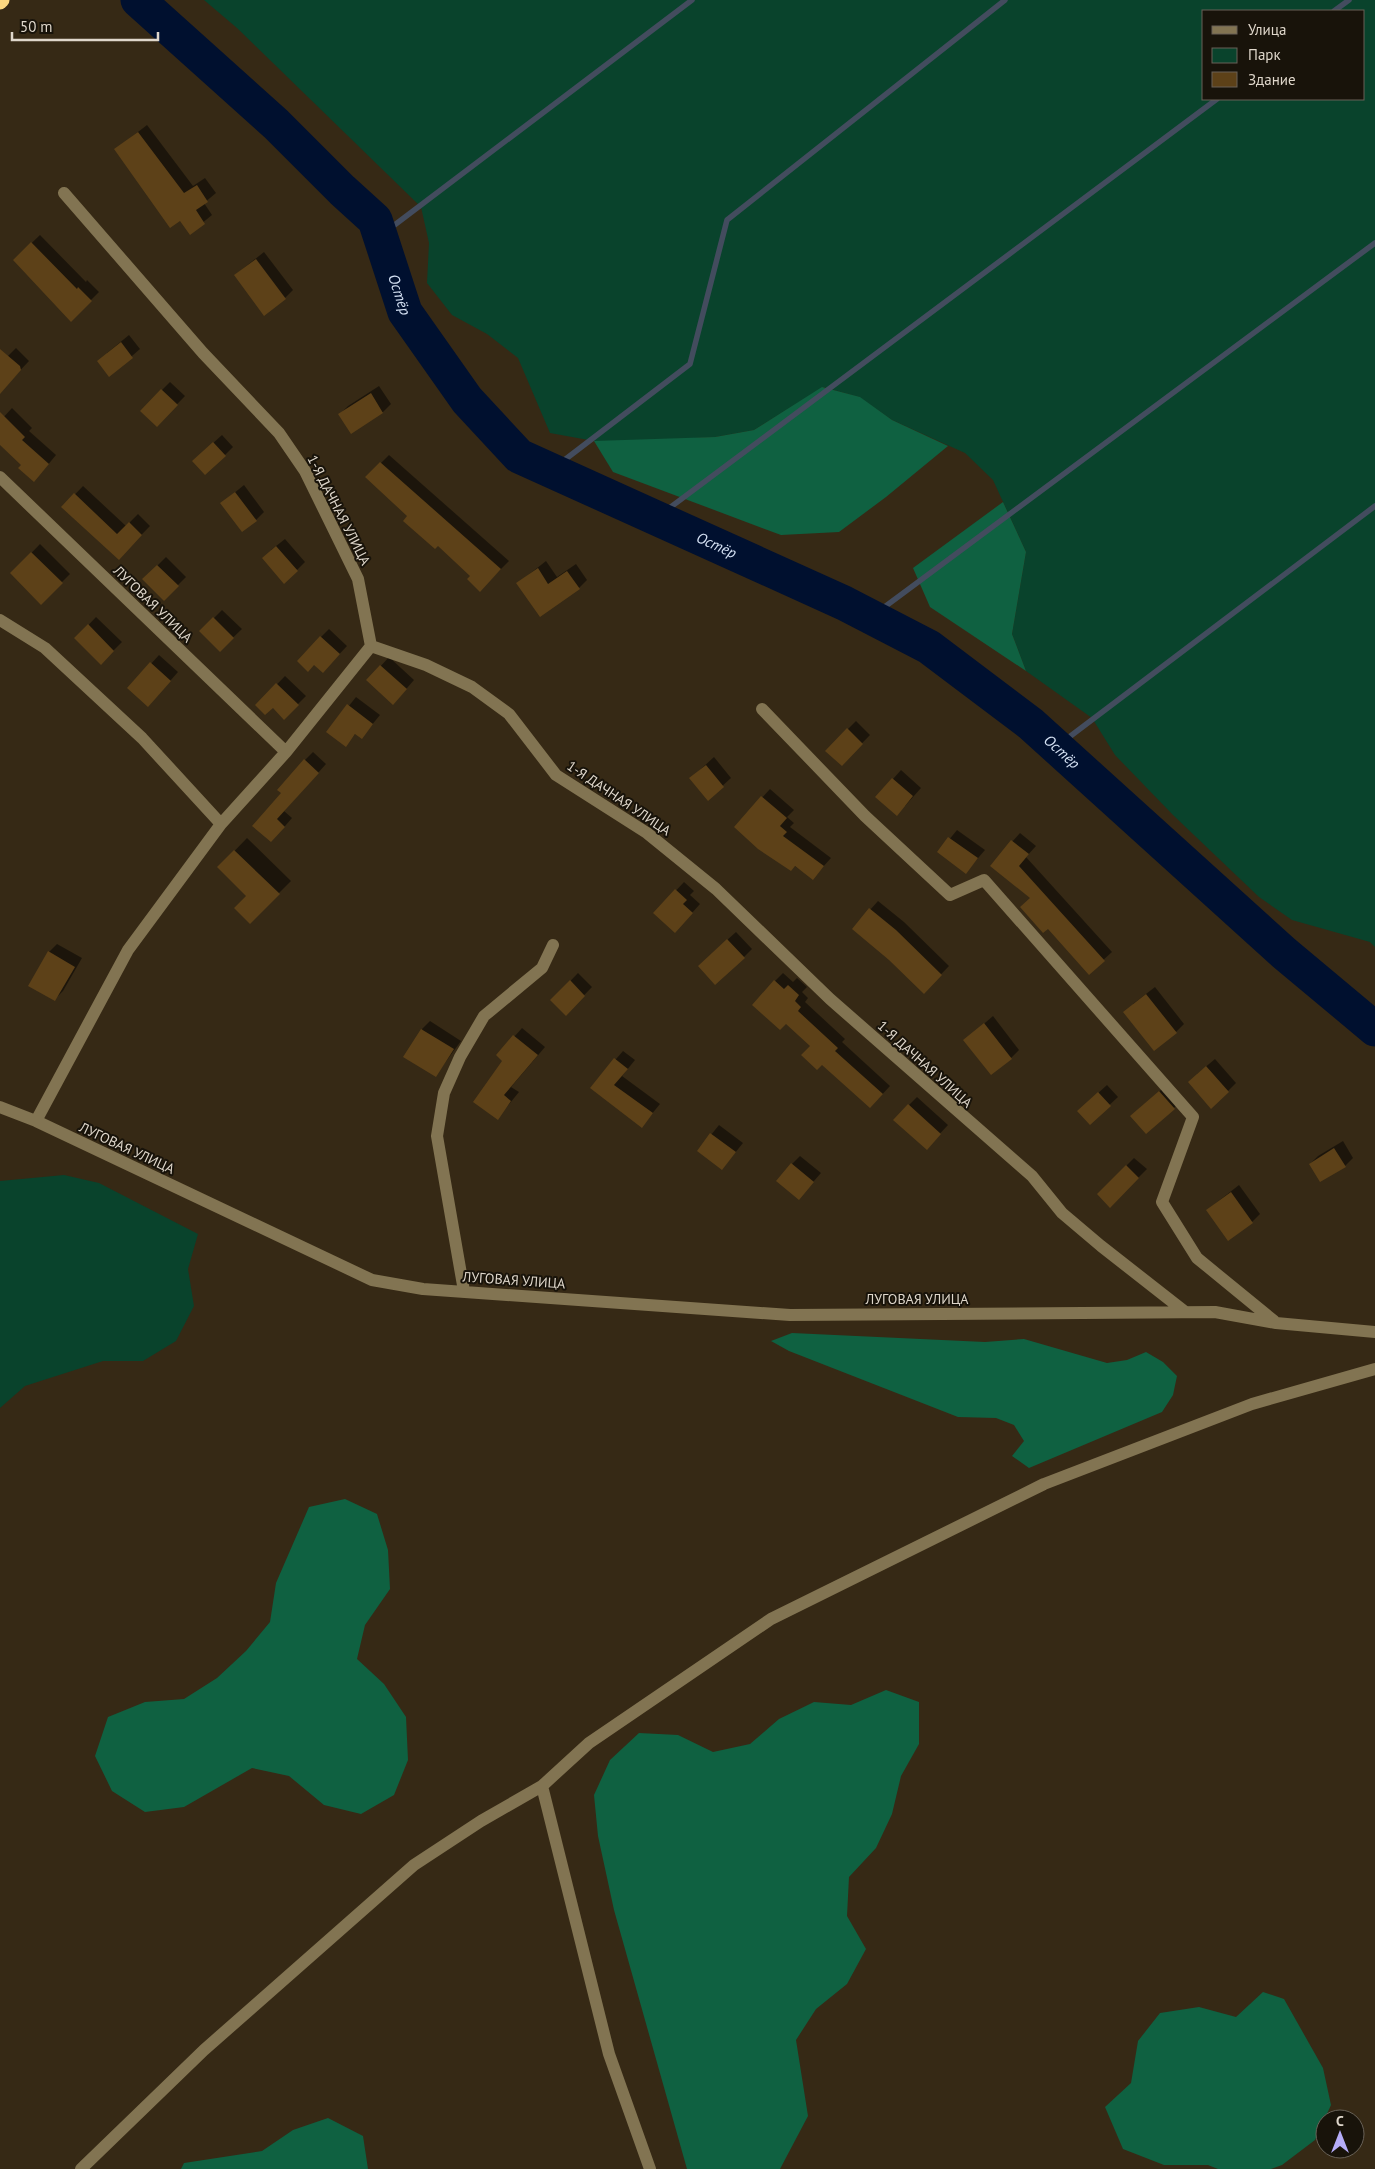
<svg xmlns="http://www.w3.org/2000/svg" width="1375" height="2169" font-family="'PT Sans',sans-serif">
  <style>
    .green { fill: #09432c; fill-rule: evenodd }
    .forest { fill: #0f6141 }
    .shadow { fill: #0007 }
    .lines { fill: none; stroke-linecap: round; stroke-linejoin: round }
    .stream { stroke: #434c5e; stroke-width: 5.5 }
    .river { stroke: #00102f; stroke-width: 35 }
    .building { fill: #5d4118 }
    .minor { stroke: #827452; stroke-width: 12 }
    .highway { stroke: #fdd881; stroke-width: 15 }
    .labels { text-anchor: middle; stroke-width: 4; stroke-linejoin: round; paint-order: stroke }
    .street-label { font-size: 14px; fill: #dfd7cb; stroke: #18130a }
    .water-label { font-size: 15px; font-style: italic; fill: #d6e3f5; stroke: #18130a }
  </style>
  <rect width="100%" height="100%" fill="#362915"/>
  <path class="green" d="M 204,0 L 1375,0 L 1375,947 L 1370,942 L 1292,920 L 1259,897 L 1173,815 L 1115,755 L 1092,718 L 1026,671 L 1012,634 L 1026,552 L 993,480 L 965,453 L 892,420 L 859,397 L 823,387 L 754,430 L 715,437 L 633,441 L 594,441 L 550,433 L 518,358 L 487,334 L 452,315 L 427,283 L 429,243 L 421,207 L 237,28 ZM 1204,11 L 1364,11 L 1364,99 L 1204,99 Z
    M 64,1175 L 99,1183 L 198,1234 L 188,1269 L 194,1306 L 176,1341 L 143,1361 L 103,1361 L 25,1386 L 0,1408 L 0,1181 Z"/>
  <path class="forest" d="M 822,387 L 860,397 L 892,420 L 948,446 L 886,497 L 839,532 L 781,535 L 613,472 L 594,441 L 715,437 L 754,430 Z
    M 1003,502 L 1026,552 L 1012,634 L 1026,671 L 930,607 L 913,568 Z
    M 792,1333 L 985,1342 L 1024,1339 L 1107,1363 L 1127,1360 L 1146,1352 L 1163,1362 L 1177,1376 L 1173,1395 L 1162,1412 L 1029,1468 L 1012,1456 L 1024,1441 L 1014,1425 L 996,1418 L 958,1417 L 789,1351 L 771,1341 Z
    M 345,1499 L 377,1514 L 388,1550 L 390,1589 L 365,1625 L 357,1659 L 384,1684 L 406,1717 L 408,1760 L 394,1795 L 361,1814 L 324,1805 L 289,1776 L 252,1768 L 184,1807 L 145,1812 L 112,1791 L 95,1756 L 108,1717 L 145,1702 L 184,1699 L 217,1678 L 246,1651 L 270,1622 L 276,1583 L 309,1507 Z
    M 886,1690 L 919,1702 L 919,1744 L 901,1776 L 892,1814 L 876,1848 L 849,1877 L 847,1916 L 866,1949 L 847,1984 L 816,2009 L 796,2040 L 808,2116 L 780,2169 L 687,2169 L 614,1910 L 598,1836 L 594,1795 L 610,1760 L 639,1733 L 678,1735 L 713,1752 L 750,1744 L 779,1719 L 814,1702 L 851,1705 Z
    M 1263,1992 L 1284,1999 L 1323,2068 L 1331,2105 L 1315,2140 L 1282,2165 L 1271,2169 L 1218,2169 L 1208,2165 L 1164,2165 L 1123,2149 L 1105,2107 L 1131,2083 L 1138,2041 L 1160,2013 L 1199,2007 L 1236,2017 Z
    M 328,2118 L 363,2136 L 368,2169 L 181,2169 L 184,2163 L 262,2151 L 293,2130 Z"/>
  <path class="shadow" d="M 147,125 L 193,186 L 205,178 L 216,193 L 204,203 L 212,215 L 190,233 L 181,220 L 116,149 Z
    M 40,235 L 86,282 L 87,280 L 99,292 L 71,320 L 14,260 Z
    M 264,252 L 293,290 L 285,298 L 235,275 Z
    M 129,335 L 140,349 L 110,375 L 107,353 Z
    M 16,348 L 29,361 L 12,379 L 0,384 L 0,364 Z
    M 170,382 L 185,396 L 157,425 L 162,390 Z
    M 379,386 L 391,404 L 383,412 L 340,414 L 348,406 Z
    M 12,408 L 32,428 L 29,431 L 56,455 L 42,472 L 22,465 L 0,444 L 0,421 Z
    M 222,435 L 233,447 L 225,455 L 202,453 Z
    M 389,455 L 509,561 L 480,590 L 472,576 L 367,477 Z
    M 244,485 L 264,512 L 256,520 L 222,503 Z
    M 83,486 L 126,526 L 138,514 L 150,526 L 119,558 L 63,507 Z
    M 285,539 L 305,562 L 297,570 L 271,550 Z
    M 40,544 L 70,574 L 41,603 L 12,573 Z
    M 166,557 L 186,577 L 164,599 L 144,579 Z
    M 546,561 L 557,577 L 576,564 L 587,580 L 579,588 L 518,583 Z
    M 222,610 L 242,629 L 220,650 L 201,631 Z
    M 96,617 L 122,642 L 101,663 L 76,638 Z
    M 329,629 L 347,646 L 331,663 L 315,664 L 321,637 Z
    M 159,655 L 178,672 L 156,697 L 129,688 Z
    M 389,657 L 414,680 L 401,695 L 368,680 Z
    M 285,676 L 306,696 L 284,718 L 273,706 L 257,705 Z
    M 356,697 L 380,715 L 362,737 L 356,733 L 346,745 L 328,732 Z
    M 856,721 L 870,735 L 842,764 L 848,729 Z
    M 313,752 L 326,764 L 284,811 L 292,818 L 279,833 L 254,825 L 283,793 L 305,760 Z
    M 714,757 L 731,778 L 708,799 L 691,778 Z
    M 901,770 L 921,788 L 905,806 L 877,797 Z
    M 770,789 L 794,810 L 787,817 L 794,823 L 790,827 L 831,858 L 813,878 L 735,827 Z
    M 957,830 L 985,850 L 966,872 L 939,852 Z
    M 1020,833 L 1036,846 L 1026,857 L 1112,952 L 1089,973 L 1031,898 L 991,865 Z
    M 247,838 L 291,881 L 250,922 L 248,896 L 219,867 Z
    M 684,882 L 694,891 L 690,895 L 700,904 L 683,923 L 655,913 Z
    M 878,901 L 904,922 L 949,966 L 924,992 L 889,959 L 853,929 Z
    M 736,932 L 752,949 L 744,957 L 707,958 Z
    M 57,944 L 82,958 L 63,991 L 55,999 L 49,952 Z
    M 578,973 L 592,987 L 566,1014 L 552,1000 Z
    M 783,973 L 793,982 L 797,978 L 807,987 L 802,992 L 808,998 L 805,1002 L 845,1039 L 842,1042 L 890,1086 L 878,1099 L 812,1046 L 775,981 Z
    M 1155,987 L 1184,1024 L 1176,1032 L 1133,1004 Z
    M 993,1016 L 1019,1050 L 1011,1058 L 965,1040 Z
    M 430,1021 L 461,1041 L 436,1075 L 422,1029 Z
    M 522,1028 L 545,1047 L 511,1087 L 519,1092 L 497,1119 L 504,1061 L 498,1055 Z
    M 623,1051 L 635,1060 L 622,1076 L 660,1104 L 642,1126 L 591,1088 Z
    M 1215,1059 L 1236,1083 L 1228,1091 L 1197,1074 Z
    M 1168,1084 L 1183,1100 L 1146,1132 L 1140,1108 Z
    M 1107,1085 L 1118,1097 L 1090,1123 L 1087,1103 Z
    M 917,1097 L 948,1125 L 934,1140 L 909,1105 Z
    M 719,1125 L 743,1143 L 722,1169 L 698,1151 Z
    M 1343,1141 L 1353,1158 L 1345,1166 L 1310,1164 L 1318,1156 Z
    M 800,1156 L 821,1173 L 799,1198 L 792,1164 Z
    M 1134,1158 L 1147,1169 L 1110,1206 L 1098,1194 Z
    M 1239,1185 L 1260,1214 L 1252,1222 L 1207,1210 Z"/>
  <g class="lines">
    <path class="stream" d="M 1334,11 L 1349,0
      M 380,236 L 692,0
      M 550,471 L 690,364 L 727,220 L 1005,0
      M 656,518 L 1217,99
      M 871,617 L 1375,243
      M 1056,747 L 1375,506"/>
    <path class="river" id="s1" d="M 138,0 L 276,124 L 342,190 L 375,220 L 405,312 L 467,400 L 519,456 L 844,603 L 929,647 L 1031,724 L 1284,953 L 1375,1029"/>
  </g>
  <path class="building" d="M 138,132 L 184,193 L 197,185 L 208,202 L 196,210 L 205,224 L 190,235 L 180,221 L 170,228 L 114,149 Z
    M 31,242 L 77,289 L 78,287 L 92,301 L 71,322 L 13,260 Z
    M 256,259 L 286,299 L 264,316 L 234,275 Z
    M 121,342 L 133,358 L 109,377 L 97,361 Z
    M 0,349 L 20,366 L 21,370 L 0,394 Z
    M 161,389 L 178,405 L 157,427 L 140,411 Z
    M 371,393 L 383,413 L 351,434 L 338,414 Z
    M 0,412 L 25,437 L 22,440 L 49,464 L 34,482 L 18,468 L 21,465 L 0,445 Z
    M 213,442 L 226,456 L 205,475 L 192,461 Z
    M 380,462 L 501,569 L 480,592 L 467,579 L 470,576 L 438,546 L 435,549 L 403,521 L 407,516 L 365,477 Z
    M 235,492 L 257,521 L 242,532 L 220,503 Z
    M 74,493 L 117,534 L 129,522 L 142,535 L 119,560 L 61,507 Z
    M 276,546 L 298,571 L 284,584 L 262,558 Z
    M 31,552 L 63,583 L 41,605 L 10,573 Z
    M 157,565 L 179,586 L 164,601 L 142,579 Z
    M 538,568 L 548,584 L 567,571 L 580,589 L 540,617 L 516,583 Z
    M 213,617 L 234,638 L 220,652 L 199,631 Z
    M 88,624 L 114,651 L 101,665 L 74,638 Z
    M 320,636 L 340,654 L 323,673 L 314,665 L 308,672 L 297,661 Z
    M 150,662 L 171,681 L 148,707 L 127,688 Z
    M 380,665 L 407,689 L 393,705 L 366,680 Z
    M 276,683 L 299,705 L 284,720 L 273,708 L 265,715 L 255,705 Z
    M 347,704 L 373,724 L 362,739 L 355,734 L 346,747 L 326,732 Z
    M 847,728 L 863,744 L 842,766 L 825,751 Z
    M 304,759 L 319,773 L 277,819 L 285,827 L 271,842 L 252,826 L 281,793 L 277,790 Z
    M 706,765 L 724,787 L 708,801 L 689,778 Z
    M 892,778 L 913,796 L 897,816 L 875,797 Z
    M 761,796 L 787,818 L 780,826 L 787,832 L 783,836 L 824,866 L 813,880 L 795,866 L 791,871 L 758,849 L 734,827 Z
    M 948,837 L 978,858 L 966,874 L 937,852 Z
    M 1011,840 L 1029,854 L 1019,866 L 1105,961 L 1089,975 L 1048,929 L 1043,933 L 1020,907 L 1030,898 L 990,866 Z
    M 234,850 L 280,894 L 250,924 L 234,908 L 246,896 L 217,867 Z
    M 675,889 L 687,900 L 683,904 L 693,913 L 675,933 L 653,913 Z
    M 869,908 L 896,930 L 942,975 L 924,994 L 889,960 L 852,929 Z
    M 727,939 L 745,958 L 715,985 L 698,966 Z
    M 48,951 L 75,967 L 55,1001 L 28,986 Z
    M 570,980 L 585,996 L 566,1016 L 550,1000 Z
    M 774,980 L 784,989 L 788,985 L 799,995 L 795,1001 L 801,1007 L 798,1011 L 838,1048 L 835,1051 L 883,1094 L 870,1108 L 822,1065 L 817,1070 L 801,1055 L 810,1046 L 786,1024 L 780,1030 L 752,1005 Z
    M 1146,994 L 1177,1033 L 1154,1051 L 1123,1012 Z
    M 984,1023 L 1012,1059 L 991,1075 L 963,1040 Z
    M 421,1029 L 454,1049 L 436,1077 L 403,1057 Z
    M 513,1035 L 538,1055 L 504,1095 L 511,1101 L 498,1120 L 473,1102 L 502,1061 L 496,1055 Z
    M 614,1058 L 628,1069 L 614,1085 L 653,1113 L 642,1128 L 590,1088 Z
    M 1206,1066 L 1229,1092 L 1211,1109 L 1188,1082 Z
    M 1159,1091 L 1175,1109 L 1146,1134 L 1130,1116 Z
    M 1098,1092 L 1111,1106 L 1090,1125 L 1077,1111 Z
    M 908,1104 L 941,1134 L 927,1150 L 893,1120 Z
    M 710,1133 L 736,1152 L 722,1170 L 697,1151 Z
    M 1334,1148 L 1346,1167 L 1320,1182 L 1309,1164 Z
    M 791,1163 L 814,1182 L 799,1200 L 776,1181 Z
    M 1126,1165 L 1139,1178 L 1110,1208 L 1097,1194 Z
    M 1231,1192 L 1253,1223 L 1228,1241 L 1206,1210 Z"/>
  <g class="lines">
    <path class="minor" d="M 64,193 L 203,353 L 279,433 L 305,471 L 358,579 L 371,646
      M 0,477 L 286,752
      M 0,620 L 45,648 L 142,738 L 221,824
      M 371,646 L 426,665 L 472,687 L 509,714 L 556,775 L 647,833 L 716,889 L 830,999 L 1032,1176 L 1062,1213 L 1101,1246 L 1184,1311
      M 762,709 L 865,816 L 950,895 L 984,880 L 1193,1117 L 1162,1202 L 1197,1258 L 1274,1321
      M 0,1107 L 36,1121 L 372,1280 L 423,1289 L 790,1315 L 1215,1312 L 1276,1323 L 1375,1332
      M 36,1121 L 128,950 L 221,824 L 286,752 L 371,646
      M 464,1291 L 437,1136 L 444,1093 L 460,1057 L 484,1016 L 542,968 L 553,945
      M 542,1786 L 609,2054 L 650,2169
      M 81,2169 L 204,2050 L 414,1865 L 481,1821 L 542,1786 L 589,1743 L 771,1619 L 1044,1484 L 1252,1404 L 1375,1369"/>
    <path class="highway" d="M 0,2 L 2,0"/>
  </g>
  <g class="labels">
    <g class="street-label">
      <text transform="translate(339 510) rotate(63)" y="5">1-Я ДАЧНАЯ УЛИЦА</text>
      <text transform="translate(153 604) rotate(44)" y="5">ЛУГОВАЯ УЛИЦА</text>
      <text transform="translate(619 798) rotate(34)" y="5">1-Я ДАЧНАЯ УЛИЦА</text>
      <text transform="translate(925 1064) rotate(42)" y="5">1-Я ДАЧНАЯ УЛИЦА</text>
      <text transform="translate(127 1148) rotate(25)" y="5">ЛУГОВАЯ УЛИЦА</text>
      <text transform="translate(514 1280) rotate(4)" y="5">ЛУГОВАЯ УЛИЦА</text>
      <text x="917" y="1304">ЛУГОВАЯ УЛИЦА</text>
    </g>
    <g class="water-label">
      <text dy="5" stroke="none"><textPath href="#s1" startOffset="402">Остёр</textPath></text>
      <text dy="5" stroke="none"><textPath href="#s1" startOffset="821">Остёр</textPath></text>
      <text dy="5" stroke="none"><textPath href="#s1" startOffset="1226">Остёр</textPath></text>
    </g>
  </g>
  <rect x="1202" y="10" width="162" height="90" fill="#18130a" stroke="#686157"/>
  <rect x="1212" y="26" width="25" height="8" fill="#827452" stroke="#686157"/>
  <text x="1248" y="35" font-size="15" fill="#dfd7cb">Улица</text>
  <rect x="1212" y="48" width="25" height="15" fill="#09432c" stroke="#686157"/>
  <text x="1248" y="60" font-size="15" fill="#dfd7cb">Парк</text>
  <rect x="1212" y="72" width="25" height="15" fill="#5d4118" stroke="#686157"/>
  <text x="1248" y="85" font-size="15" fill="#dfd7cb">Здание</text>
  <g transform="translate(1340 2134)"><circle r="24" fill="#18130a" stroke="#686157"/>
  <path d="M0-4L9 19L0 12L-9 19Z" fill="#b5acf8"/>
  <text y="-8" font-size="14" font-weight="bold" text-anchor="middle" fill="#dfd7cb">С</text>
  </g>
  <path d="M12 32v8h146v-8" fill="none" stroke="#dfd7cb" stroke-width="2.5"/>
  <text x="20" y="32" font-size="15" fill="#dfd7cb" stroke="#18130a" stroke-width="4" paint-order="stroke">50 m</text>
</svg>
